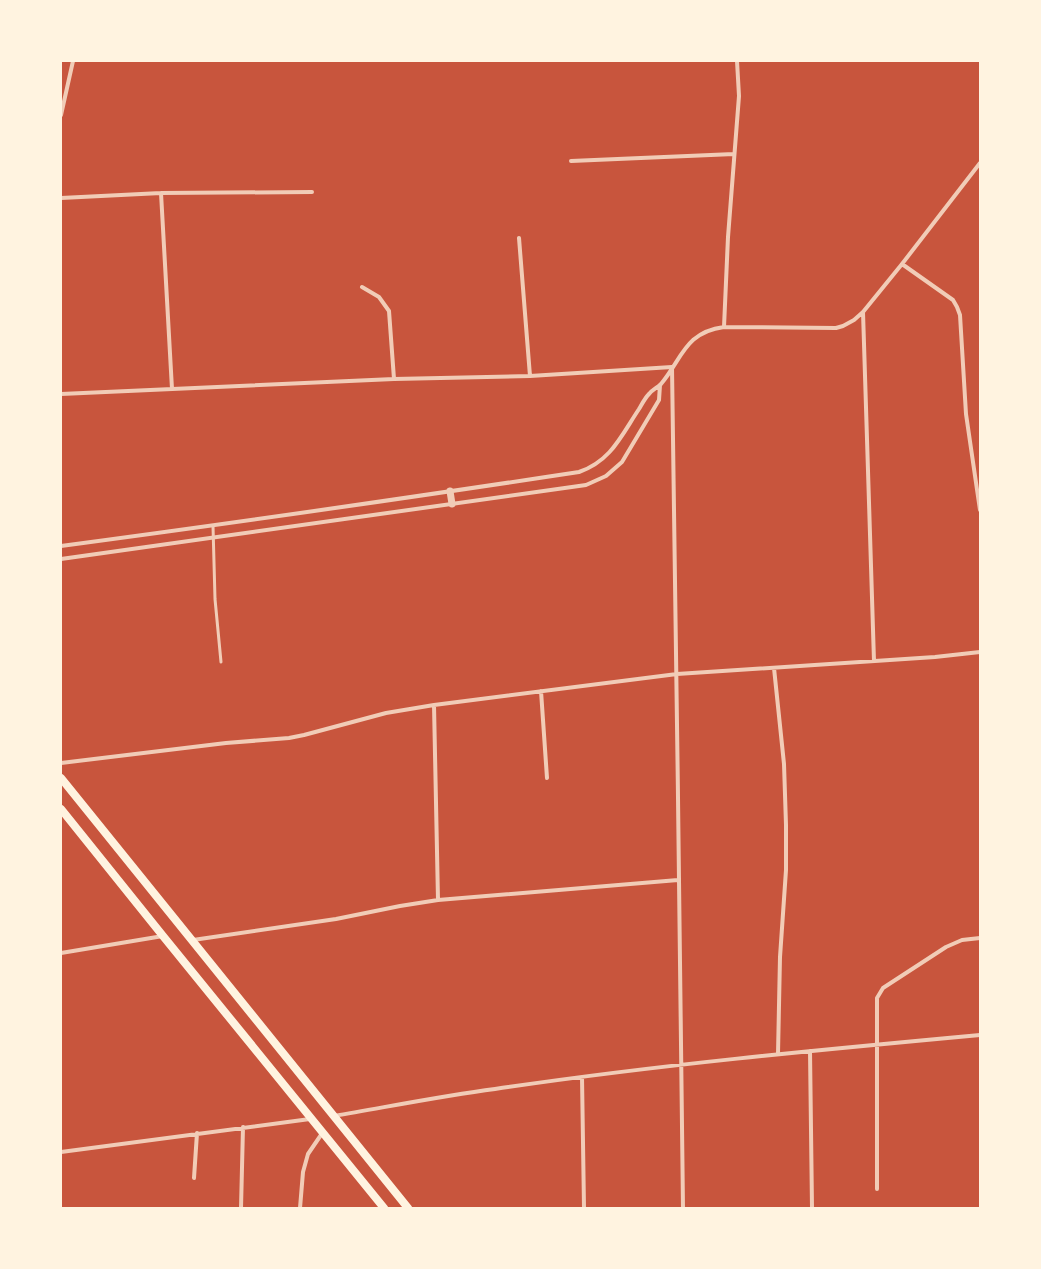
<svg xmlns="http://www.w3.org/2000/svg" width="1041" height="1269" font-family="'Space Grotesk',sans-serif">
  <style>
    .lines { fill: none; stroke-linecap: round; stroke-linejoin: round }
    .service { stroke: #f1ccb7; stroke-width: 3 }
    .minor { stroke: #f1ccb7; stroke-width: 4 }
    .tertiary { stroke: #f1ccb7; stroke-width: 7 }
    .secondary { stroke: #fff3e0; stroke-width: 8 }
  </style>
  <rect width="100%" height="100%" fill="#c8553d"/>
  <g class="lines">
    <path class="service" d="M 213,526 L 215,599 L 221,662"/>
    <path class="minor" d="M 61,115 L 73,61
      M 571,161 L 734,154
      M 161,193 L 172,389
      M 61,198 L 161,193 L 312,192
      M 519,238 L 530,376
      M 902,264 L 953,300 L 957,307 L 960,315 L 966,414 L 980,510
      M 362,287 L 379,297 L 389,311 L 394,379
      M 863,312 L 874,661
      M 724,327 L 728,237 L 739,96 L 737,61
      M 61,394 L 394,379 L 530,376 L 672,367 C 677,647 679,928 683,1208
      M 61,546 C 234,523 407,498 579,472 C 611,461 621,436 639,409 C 642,404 645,398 649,394 C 652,390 657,388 661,384 C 682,359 685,332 724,327 L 836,328 L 843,326 L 854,320 L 863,312 L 902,264 L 980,163
      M 61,559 L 586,485 L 606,476 L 622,462 L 659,400 L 660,385
      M 774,668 L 784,764 L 786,825 L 786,870 L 780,957 L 778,1054
      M 541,691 L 547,778
      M 434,705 L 438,900
      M 61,763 L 226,743 L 289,738 L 304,735 L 386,713 L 434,705 L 677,674 L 935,657 L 980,652
      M 193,940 L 336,919 L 400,906 L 438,900 L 678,880
      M 61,953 L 163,936
      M 810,1051 L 812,1208
      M 582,1077 L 584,1208
      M 334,1116 C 387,1107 441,1096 495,1089 C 656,1065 818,1050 980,1035
      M 61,1152 L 310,1119
      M 194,1178 L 197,1133
      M 877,1189 L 877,998 L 883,988 L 946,947 L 962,940 L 980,938
      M 241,1208 L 243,1127
      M 300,1208 L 303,1172 L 308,1154 L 323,1132"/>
    <path class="tertiary" d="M 450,491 L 452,504"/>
    <path class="secondary" d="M 61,778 L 408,1208
      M 61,809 L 163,936 L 384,1208"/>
  </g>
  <rect width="1041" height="1269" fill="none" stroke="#fff3e0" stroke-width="124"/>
</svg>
